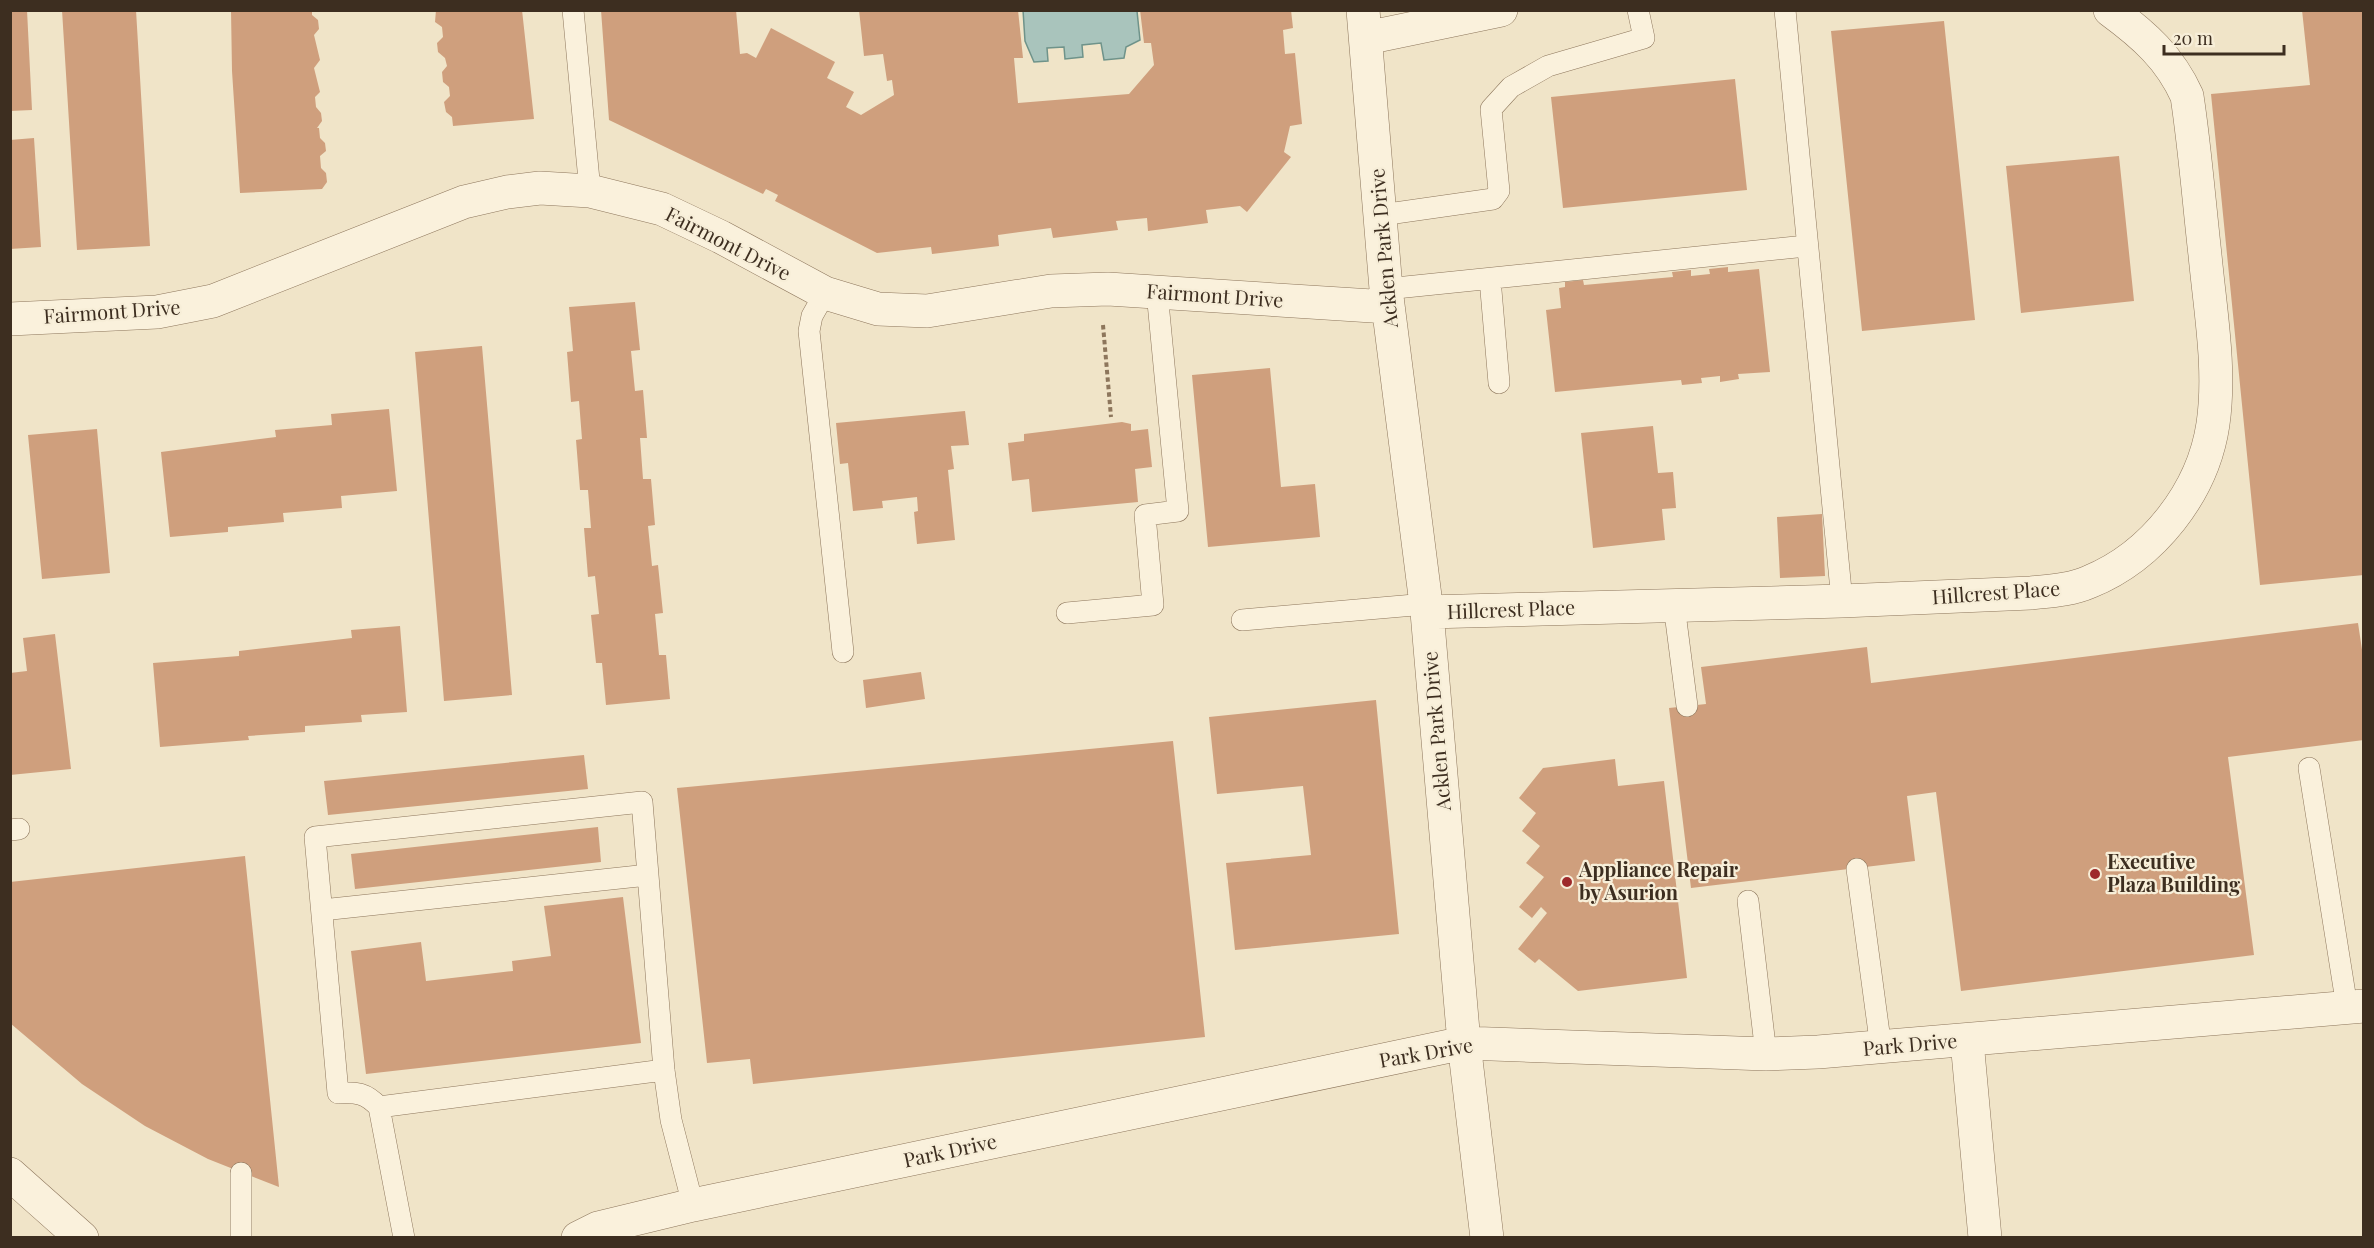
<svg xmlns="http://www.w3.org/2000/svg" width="2374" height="1248" font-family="'Playfair Display',serif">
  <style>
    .water { fill: #a9c4bc; stroke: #6f938a; stroke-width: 1.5 }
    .building { fill: #cf9f7d }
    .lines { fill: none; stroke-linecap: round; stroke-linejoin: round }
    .service-casing { stroke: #8d765c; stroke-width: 22 }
    .minor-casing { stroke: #8d765c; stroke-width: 34 }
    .path { stroke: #8d765c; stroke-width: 4; stroke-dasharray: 4.5 3; stroke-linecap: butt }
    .service { stroke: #faf1dc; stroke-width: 21 }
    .minor { stroke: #faf1dc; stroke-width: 33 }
    .poi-dot { fill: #9e2a2b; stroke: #f7eed8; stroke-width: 2 }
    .labels { text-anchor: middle; stroke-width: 4.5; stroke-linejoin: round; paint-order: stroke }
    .street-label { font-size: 20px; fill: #3d2e20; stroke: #f7eed8 }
    .poi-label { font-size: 20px; font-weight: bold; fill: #3d2e20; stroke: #f7eed8; text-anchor: start }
  </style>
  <rect width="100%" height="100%" fill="#f0e4c8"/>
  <path class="water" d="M 1023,10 L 1137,11 L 1140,40 L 1126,47 L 1124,58 L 1104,60 L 1101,43 L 1082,45 L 1083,57 L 1065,59 L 1064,47 L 1047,48 L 1048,61 L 1034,62 L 1025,41 Z"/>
  <path class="building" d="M 10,10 L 27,10 L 32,110 L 10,111 Z
    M 62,10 L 136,10 L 150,246 L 77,250 Z
    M 231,10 L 312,10 L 312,15 L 318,20 L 319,29 L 314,35 L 320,60 L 314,68 L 320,92 L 315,97 L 316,107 L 321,113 L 322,121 L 317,128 L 319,128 L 320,138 L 325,143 L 326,151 L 320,156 L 321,168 L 326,173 L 327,182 L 322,189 L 240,193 L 232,71 Z
    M 436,10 L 522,10 L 534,119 L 453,126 L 452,117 L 446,112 L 444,102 L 450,96 L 449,87 L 443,82 L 442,72 L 447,66 L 445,58 L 438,52 L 437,43 L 443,37 L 442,27 L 435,22 Z
    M 601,10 L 736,10 L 740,54 L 747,53 L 756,58 L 771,28 L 835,62 L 827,78 L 854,92 L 846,107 L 861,115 L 894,95 L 892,80 L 887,81 L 883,54 L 864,56 L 859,10 L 1018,10 L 1023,58 L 1014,58 L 1018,103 L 1129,94 L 1154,65 L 1151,43 L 1144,43 L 1140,10 L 1291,10 L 1293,28 L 1283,30 L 1285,54 L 1295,53 L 1302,124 L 1290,126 L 1284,152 L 1291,157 L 1247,212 L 1240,206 L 1206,210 L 1208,223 L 1148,231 L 1147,218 L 1116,221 L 1118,230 L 1053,238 L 1051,228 L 998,235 L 999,246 L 932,254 L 931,247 L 877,253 L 775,201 L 778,195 L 766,189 L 763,194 L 609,120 Z
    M 2302,10 L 2364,10 L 2364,575 L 2260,585 L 2211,94 L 2310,85 Z
    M 1944,21 L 1975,320 L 1862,331 L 1831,31 Z
    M 1735,79 L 1747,190 L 1563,208 L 1551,97 Z
    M 34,138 L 41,247 L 10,249 L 10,140 Z
    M 2119,156 L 2134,301 L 2021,313 L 2006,166 Z
    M 1728,267 L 1728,272 L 1759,269 L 1770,372 L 1738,374 L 1739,379 L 1720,382 L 1720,376 L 1701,378 L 1702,383 L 1682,385 L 1681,380 L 1555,392 L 1546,310 L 1561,308 L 1559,288 L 1565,287 L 1565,282 L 1583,280 L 1584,285 L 1673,277 L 1672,272 L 1691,270 L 1691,276 L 1710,274 L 1709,269 Z
    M 635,302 L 640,350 L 631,351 L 635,391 L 643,390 L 647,438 L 640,438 L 643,479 L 651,479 L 655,525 L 648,526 L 652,566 L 658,565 L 663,613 L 655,614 L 659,655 L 666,655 L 670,699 L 606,705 L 602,663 L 596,663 L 591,615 L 599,614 L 595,576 L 588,577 L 584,528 L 591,528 L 588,490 L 580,490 L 576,440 L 582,439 L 579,401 L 571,402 L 567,352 L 573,351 L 569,307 Z
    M 482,346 L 512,695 L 444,701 L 415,352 Z
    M 1270,368 L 1281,487 L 1315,484 L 1320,537 L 1208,547 L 1192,375 Z
    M 389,409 L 397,491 L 341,496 L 342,508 L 283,513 L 284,522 L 228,527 L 228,532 L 170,537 L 161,452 L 276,437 L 275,430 L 332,425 L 331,414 Z
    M 965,411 L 969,445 L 951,446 L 954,469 L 948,470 L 955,540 L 917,544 L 914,512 L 918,511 L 917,497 L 882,501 L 883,508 L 853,511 L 848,463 L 840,464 L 836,423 Z
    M 1122,422 L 1131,424 L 1131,431 L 1148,429 L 1152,467 L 1135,469 L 1138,502 L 1032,512 L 1029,479 L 1012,481 L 1008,443 L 1024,441 L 1024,434 Z
    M 1653,426 L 1658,473 L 1673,472 L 1676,508 L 1662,509 L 1665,540 L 1593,548 L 1581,433 Z
    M 97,429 L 110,573 L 42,579 L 28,435 Z
    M 1822,514 L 1825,576 L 1780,578 L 1777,517 Z
    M 2358,623 L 2364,663 L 2364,740 L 2228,757 L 2254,955 L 1961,991 L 1936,792 L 1907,796 L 1915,861 L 1691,888 L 1669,708 L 1706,704 L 1701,667 L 1867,647 L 1871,683 Z
    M 400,626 L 407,712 L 361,715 L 362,722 L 305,726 L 305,732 L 248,736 L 249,740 L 160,747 L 153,663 L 239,656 L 239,651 L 352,638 L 351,630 Z
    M 55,634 L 71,769 L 10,775 L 10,673 L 27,671 L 23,638 Z
    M 921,672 L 925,699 L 866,708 L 863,680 Z
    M 1376,700 L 1399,934 L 1235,950 L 1226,863 L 1311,855 L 1303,786 L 1217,794 L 1209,717 Z
    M 1173,741 L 1205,1037 L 753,1084 L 750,1059 L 707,1063 L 677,788 Z
    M 584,755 L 588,789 L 328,815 L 324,781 Z
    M 1615,759 L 1618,786 L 1664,781 L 1687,978 L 1578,991 L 1539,959 L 1535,963 L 1518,949 L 1547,913 L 1541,907 L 1532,918 L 1519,907 L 1544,877 L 1526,863 L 1540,846 L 1522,831 L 1536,813 L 1519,798 L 1543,768 Z
    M 598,827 L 601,862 L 355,889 L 351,854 Z
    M 245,856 L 279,1187 L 208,1159 L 145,1126 L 82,1084 L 10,1023 L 10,882 Z
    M 623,897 L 641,1043 L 366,1074 L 351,951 L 421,942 L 426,981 L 513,971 L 512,961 L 551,956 L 544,906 Z"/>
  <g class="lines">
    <g class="service-casing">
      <path id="service" d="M 573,10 L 590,191
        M 1785,10 L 1842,601
        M 1381,215 L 1493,199 L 1499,191 L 1491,109 L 1511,87 L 1548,66 L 1644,38 L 1638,10
        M 1490,279 L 1499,383
        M 1386,289 L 1806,246
        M 825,293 L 812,316 L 809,331 L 843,652
        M 1674,605 L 1687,706
        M 1067,613 L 1153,605 L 1145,515 L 1178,511 L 1157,292
        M 1242,620 L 1426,604
        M 2309,768 L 2347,1007
        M 10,830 L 19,829
        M 1857,869 L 1881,1048
        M 1748,901 L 1766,1054
        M 322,910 L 648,875
        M 379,1107 C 366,1093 357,1092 338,1093 L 315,837 L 642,802 L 664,1070 L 671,1120 L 693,1205
        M 241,1238 L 241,1173
        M 404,1238 L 379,1107 L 664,1070"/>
    </g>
    <g class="minor-casing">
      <path id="minor" d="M 1363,10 L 1386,289 L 1427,612 L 1464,1043 L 1487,1238
        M 1366,38 L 1501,10
        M 10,319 L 157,312 L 213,301 L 464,202 L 507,192 L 540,188 L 590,191 L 662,209 L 721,237 L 825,293 L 878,309 L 927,311 L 1051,291 L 1108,289 L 1388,307
        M 1427,612 L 1842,601 L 2031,593 C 2050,591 2071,590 2089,582 C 2153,556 2203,492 2213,424 C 2221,369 2210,309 2205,255 C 2199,202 2195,149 2187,96 C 2170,58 2144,35 2110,10
        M 1967,1041 L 1985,1238
        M 10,1174 L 82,1238
        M 578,1238 L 598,1228 L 693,1205 L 1464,1043 L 1766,1054 L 1818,1052 L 2364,1006"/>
    </g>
    <path class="path" d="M 1103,325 L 1111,417"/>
    <use href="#service" class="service"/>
    <use href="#minor" class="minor"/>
  </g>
  <g class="poi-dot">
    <circle cx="2095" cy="874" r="6"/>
    <circle cx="1567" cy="882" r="6"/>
  </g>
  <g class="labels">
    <g class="street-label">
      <text transform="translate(728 244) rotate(27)" y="7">Fairmont Drive</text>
      <text transform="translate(1384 248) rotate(-95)" y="7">Acklen Park Drive</text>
      <text transform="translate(1215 296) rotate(4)" y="7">Fairmont Drive</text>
      <text transform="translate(112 312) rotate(-4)" y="7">Fairmont Drive</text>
      <text transform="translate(1996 593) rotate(-4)" y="7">Hillcrest Place</text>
      <text transform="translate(1511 610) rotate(-2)" y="7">Hillcrest Place</text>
      <text transform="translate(1437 731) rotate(-95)" y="7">Acklen Park Drive</text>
      <text transform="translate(1910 1045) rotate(-5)" y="7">Park Drive</text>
      <text transform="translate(1426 1053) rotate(-10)" y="7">Park Drive</text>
      <text transform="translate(950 1151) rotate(-12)" y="7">Park Drive</text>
    </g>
    <g class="poi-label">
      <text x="2107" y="869">Executive<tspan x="2107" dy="23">Plaza Building</tspan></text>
      <text x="1579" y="877">Appliance Repair<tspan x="1579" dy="23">by Asurion</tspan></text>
    </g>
  </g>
  <rect width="2374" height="1248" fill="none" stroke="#3d2e20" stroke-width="24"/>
  <path d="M2164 45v9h120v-9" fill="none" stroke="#3d2e20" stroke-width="3"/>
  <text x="2173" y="45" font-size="18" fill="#3d2e20" stroke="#f7eed8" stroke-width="4.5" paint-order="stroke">20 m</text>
</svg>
